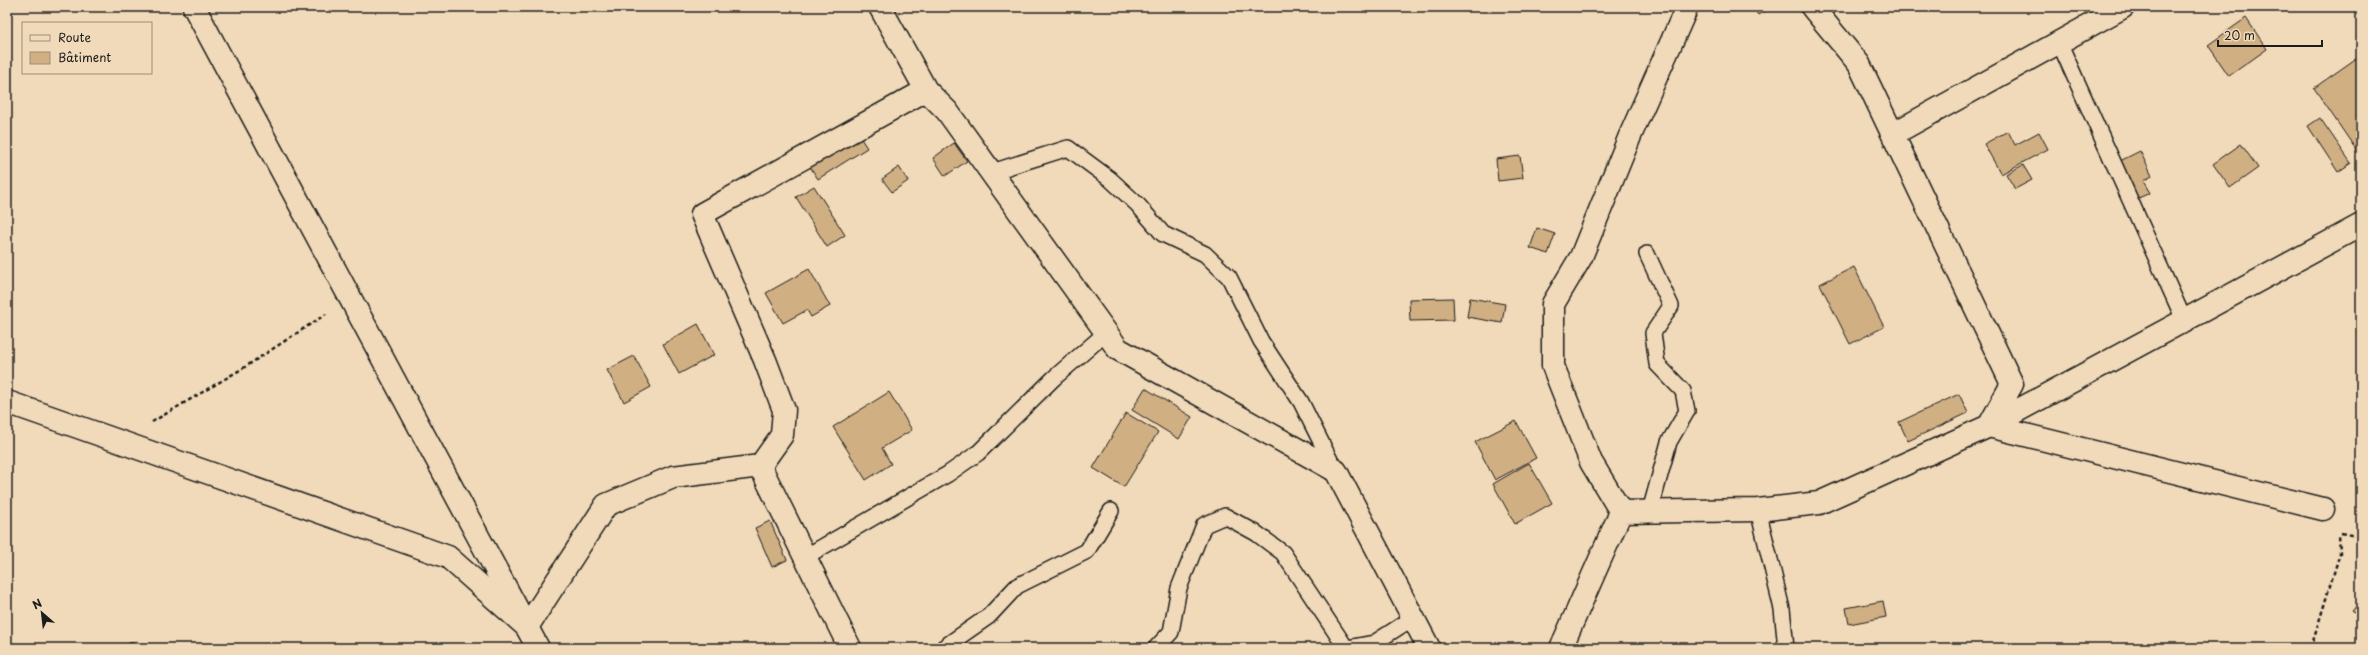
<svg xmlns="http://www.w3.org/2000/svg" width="2368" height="655" font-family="'Playpen Sans',sans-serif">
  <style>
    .building { fill: #d0af83; stroke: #1c1c1c }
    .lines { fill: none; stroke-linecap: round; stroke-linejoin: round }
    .service-casing { stroke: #1c1c1c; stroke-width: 18 }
    .minor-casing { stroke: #1c1c1c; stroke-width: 25 }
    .tertiary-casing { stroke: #1c1c1c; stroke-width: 25 }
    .path { stroke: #1c1c1c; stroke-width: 2.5; stroke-dasharray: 4 3; stroke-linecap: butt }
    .service { stroke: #f1dab9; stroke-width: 15 }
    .minor { stroke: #f1dab9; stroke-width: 22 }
    .tertiary { stroke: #f1dab9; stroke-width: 22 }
  </style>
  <rect width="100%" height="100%" fill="#f1dab9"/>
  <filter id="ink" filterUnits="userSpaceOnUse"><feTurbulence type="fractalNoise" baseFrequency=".025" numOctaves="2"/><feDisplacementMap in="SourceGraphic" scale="8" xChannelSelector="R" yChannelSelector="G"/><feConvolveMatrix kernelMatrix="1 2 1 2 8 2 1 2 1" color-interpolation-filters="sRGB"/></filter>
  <g filter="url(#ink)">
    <path class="building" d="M 1753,7 L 1771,7 L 1758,15 Z
      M 1820,7 L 1841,7 L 1828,17 Z
      M 2246,18 L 2267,49 L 2229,76 L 2208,45 Z
      M 2361,55 L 2361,153 L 2359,154 L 2314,88 Z
      M 2320,118 L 2351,163 L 2338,172 L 2308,126 Z
      M 856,131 L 867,148 L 818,179 L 807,162 Z
      M 2008,131 L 2015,145 L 2039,132 L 2048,149 L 2001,174 L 1984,144 Z
      M 954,143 L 967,161 L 945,176 L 933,158 Z
      M 2241,144 L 2258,168 L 2230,188 L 2213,164 Z
      M 2140,151 L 2152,176 L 2143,181 L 2150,193 L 2136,199 L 2118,162 Z
      M 1520,156 L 1523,178 L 1498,181 L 1496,159 Z
      M 2023,165 L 2032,180 L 2015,189 L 2006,174 Z
      M 899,167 L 908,181 L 892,192 L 882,179 Z
      M 814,186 L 845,235 L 827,247 L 796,197 Z
      M 1537,228 L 1555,234 L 1548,254 L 1530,248 Z
      M 1854,267 L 1884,327 L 1850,344 L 1820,284 Z
      M 809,269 L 830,306 L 811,317 L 807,310 L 783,323 L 766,293 Z
      M 1453,298 L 1454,320 L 1410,321 L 1409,299 Z
      M 1470,298 L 1505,304 L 1502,323 L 1467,317 Z
      M 698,324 L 714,355 L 679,374 L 663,344 Z
      M 634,356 L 651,387 L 624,402 L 607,370 Z
      M 1145,388 L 1192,417 L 1179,439 L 1132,410 Z
      M 889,392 L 912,430 L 882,448 L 891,464 L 866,480 L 833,427 Z
      M 1959,394 L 1968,413 L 1908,441 L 1899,422 Z
      M 1126,413 L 1158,432 L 1124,487 L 1093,468 Z
      M 1516,421 L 1536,458 L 1495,480 L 1475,442 Z
      M 1529,463 L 1552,503 L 1515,524 L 1493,484 Z
      M 770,521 L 787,560 L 772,567 L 755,528 Z
      M 1883,601 L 1886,617 L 1849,624 L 1846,608 Z
      M 2361,601 L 2361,619 L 2352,611 Z
      M 137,641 L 139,648 L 112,648 Z"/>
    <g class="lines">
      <g class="service-casing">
        <path id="service" d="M 2059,42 L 2185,322
          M 992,172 L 1068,148 L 1110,179 L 1138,205 L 1163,234 L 1205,254 L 1229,277 L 1261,341 L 1301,402 L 1335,470
          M 1647,254 L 1671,306 L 1653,333 L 1657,364 L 1683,391 L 1687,411 L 1669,442 L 1650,511
          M 1758,510 L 1782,609 L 1786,648
          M 805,557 L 948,474 L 978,453 L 1054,378 L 1107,332
          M 943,648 L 989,616 L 1017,586 L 1087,551 L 1111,511
          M 1156,648 L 1171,632 L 1179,588 L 1204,525 L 1225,516 L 1256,533 L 1283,553 L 1346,648
          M 1347,648 L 1374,643 L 1413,618"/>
      </g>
      <g class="minor-casing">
        <path id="minor" d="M 880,7 L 926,90 L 947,111 L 1118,349 L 1336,471 L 1429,648
          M 1812,7 L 1859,64 L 2012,384 L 1989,426 L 2323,509
          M 1893,134 L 2123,7
          M 7,402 L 448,557 L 527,627 L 606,505 L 673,477 L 760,466 L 850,648
          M 760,466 L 782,435 L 784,410 L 765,360 L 702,214 L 926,90
          M 1621,512 L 1591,462 L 1553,366 L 1553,304 L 1581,257 L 1630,136 L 1687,7
          M 1561,648 L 1621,512 L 1758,510 L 1819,503 L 1989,426 L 2361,225"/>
      </g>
      <g class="tertiary-casing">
        <path id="tertiary" d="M 194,7 L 538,648"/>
      </g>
      <path class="path" d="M 152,422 L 245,367 L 326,314
        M 2341,533 L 2361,537
        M 2311,648 L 2340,553 L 2339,534"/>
      <use href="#service" class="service"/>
      <use href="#minor" class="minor"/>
      <use href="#tertiary" class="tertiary"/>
    </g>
  </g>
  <rect width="2368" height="655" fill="none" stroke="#f1dab9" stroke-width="24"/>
  <rect x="12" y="12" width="2344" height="631" fill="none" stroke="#1c1c1c" stroke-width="1.5" filter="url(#ink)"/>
  <rect x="22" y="22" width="130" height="52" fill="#f1dab9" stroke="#9c8e7a"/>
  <rect x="30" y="35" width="20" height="6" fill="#f1dab9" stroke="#9c8e7a"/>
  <text x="58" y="42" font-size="12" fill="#1c1c1c">Route</text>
  <rect x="30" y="52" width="20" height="12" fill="#d0af83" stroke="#9c8e7a"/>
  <text x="58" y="62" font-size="12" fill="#1c1c1c">Bâtiment</text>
  <g transform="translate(42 613) rotate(332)" stroke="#f1dab9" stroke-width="3" paint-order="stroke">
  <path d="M0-3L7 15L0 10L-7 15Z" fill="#1c1c1c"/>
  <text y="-6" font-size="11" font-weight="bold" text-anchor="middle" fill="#1c1c1c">N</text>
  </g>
  <path d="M2218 40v6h104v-6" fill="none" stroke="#1c1c1c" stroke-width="2"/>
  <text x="2224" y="40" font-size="12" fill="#1c1c1c" stroke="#f1dab9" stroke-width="3" paint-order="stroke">20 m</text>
</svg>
